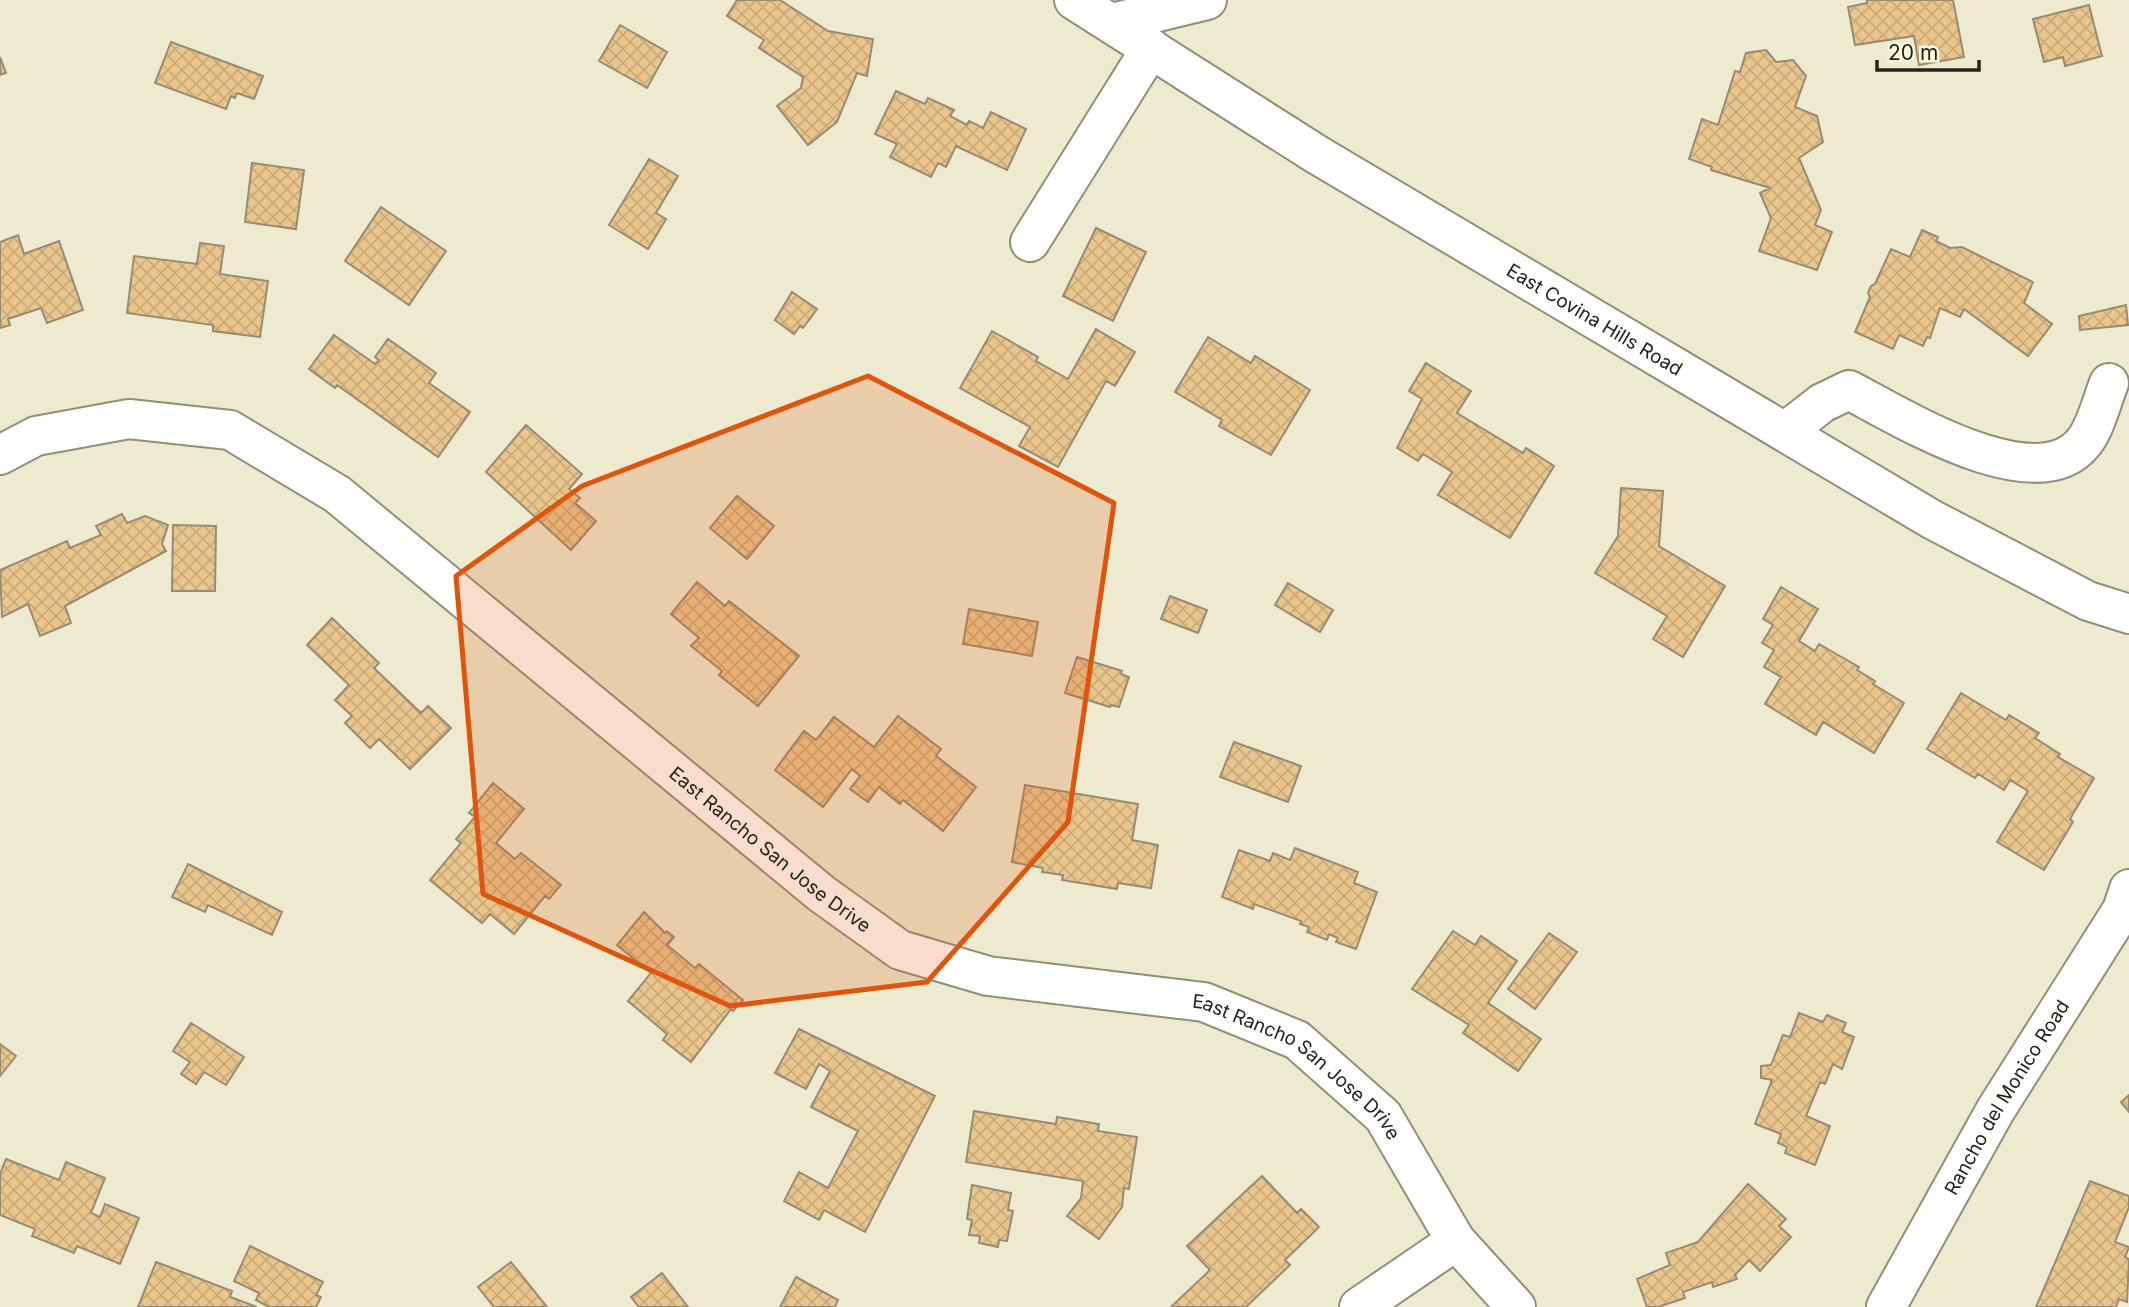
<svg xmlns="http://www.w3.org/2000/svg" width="2129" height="1307" font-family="Inter,sans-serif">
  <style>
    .building { fill: url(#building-cross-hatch); stroke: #988b75; stroke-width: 2 }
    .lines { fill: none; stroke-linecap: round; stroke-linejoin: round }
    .minor-casing { stroke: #928f77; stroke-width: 42 }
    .minor { stroke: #fff; stroke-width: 38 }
    .marked { fill: #de560d; fill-opacity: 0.2; stroke: #de560d; stroke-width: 5; stroke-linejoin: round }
    .labels { text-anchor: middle; stroke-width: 7; stroke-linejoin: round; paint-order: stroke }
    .street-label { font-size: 19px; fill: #25241a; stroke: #faf8dd }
  </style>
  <defs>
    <pattern id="building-cross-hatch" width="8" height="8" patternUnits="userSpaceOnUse" patternTransform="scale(1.75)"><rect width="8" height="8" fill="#eac68c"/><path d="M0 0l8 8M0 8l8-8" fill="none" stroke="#c9aa78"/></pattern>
  </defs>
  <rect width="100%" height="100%" fill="#edead0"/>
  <path class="building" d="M 737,0 L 780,0 L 828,31 L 873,39 L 867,76 L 857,73 L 837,122 L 808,145 L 777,106 L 801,88 L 803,77 L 759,48 L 764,40 L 727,16 Z
    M 1867,0 L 1953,0 L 1964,57 L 1919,65 L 1914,36 L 1855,45 L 1848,7 L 1867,3 Z
    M 2089,5 L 2102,56 L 2065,66 L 2063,57 L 2044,62 L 2033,19 Z
    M 620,25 L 667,52 L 647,88 L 599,61 Z
    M 171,42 L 263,76 L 254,99 L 237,93 L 235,98 L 231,96 L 226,109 L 155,83 Z
    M 1766,50 L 1776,62 L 1793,60 L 1806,76 L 1795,107 L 1817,116 L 1823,142 L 1799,158 L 1821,210 L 1815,225 L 1832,232 L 1817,270 L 1759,251 L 1771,218 L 1760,193 L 1770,188 L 1711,170 L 1712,167 L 1689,159 L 1702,119 L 1718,125 L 1735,71 L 1740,72 L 1746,53 Z
    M 0,57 L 6,73 L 0,75 Z
    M 896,91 L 925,104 L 928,98 L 954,110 L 950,116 L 967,125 L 969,121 L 983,128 L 991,112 L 1026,129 L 1007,170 L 956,146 L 946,167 L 938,163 L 931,177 L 890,157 L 897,144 L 875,134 Z
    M 649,159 L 678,176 L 656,213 L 666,219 L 648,249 L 609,225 Z
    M 252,163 L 304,170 L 296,229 L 245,222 Z
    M 381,207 L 446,251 L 409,305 L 345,261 Z
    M 1096,228 L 1146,252 L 1113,321 L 1063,296 Z
    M 1922,230 L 1938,237 L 1936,241 L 1950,248 L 1962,247 L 2033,282 L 2024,303 L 2052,324 L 2028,356 L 1964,309 L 1960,317 L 1940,308 L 1930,338 L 1927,337 L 1923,346 L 1899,335 L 1893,349 L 1855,332 L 1870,297 L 1868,293 L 1871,286 L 1875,284 L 1891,249 L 1910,257 Z
    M 18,235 L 24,254 L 59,241 L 83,310 L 47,323 L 41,308 L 8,319 L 10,325 L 0,328 L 0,242 Z
    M 200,243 L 224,246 L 220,274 L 268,281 L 260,337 L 213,331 L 213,325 L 127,313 L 134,256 L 197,264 Z
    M 792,292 L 817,309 L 803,328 L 800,326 L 794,334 L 775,320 Z
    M 2126,305 L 2128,325 L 2080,330 L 2079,316 Z
    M 1096,329 L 1135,352 L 1115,386 L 1106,381 L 1058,467 L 1019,446 L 1030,427 L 960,388 L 992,331 L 1038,357 L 1036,361 L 1068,379 Z
    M 334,335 L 375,364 L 379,360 L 375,357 L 388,339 L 436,373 L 429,383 L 470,412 L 438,457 L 337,385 L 335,388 L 309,369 Z
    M 1208,337 L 1251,363 L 1255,356 L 1310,390 L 1271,455 L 1219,426 L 1222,420 L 1175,392 Z
    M 1426,363 L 1471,391 L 1457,413 L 1523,453 L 1526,448 L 1554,466 L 1510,538 L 1438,495 L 1452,472 L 1423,454 L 1418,461 L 1397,448 L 1422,399 L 1409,391 Z
    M 526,425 L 582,474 L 569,489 L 580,498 L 575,503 L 596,521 L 571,550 L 486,472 Z
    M 1621,488 L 1663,491 L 1659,546 L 1725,586 L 1683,657 L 1653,639 L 1667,616 L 1595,573 L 1618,536 Z
    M 737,496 L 774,526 L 747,559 L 710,528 Z
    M 122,514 L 127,523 L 145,516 L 168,525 L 162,544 L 166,551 L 65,606 L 71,623 L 40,636 L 28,604 L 2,617 L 0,570 L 67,541 L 70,548 L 101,535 L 96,526 Z
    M 173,525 L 216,526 L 215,591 L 172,591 Z
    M 697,582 L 725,606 L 729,601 L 799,656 L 758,706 L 719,675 L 722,671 L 691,646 L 699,638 L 671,614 Z
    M 1288,583 L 1333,610 L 1320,632 L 1275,605 Z
    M 1781,587 L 1818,609 L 1799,641 L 1815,651 L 1819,644 L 1859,667 L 1857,670 L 1875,681 L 1873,684 L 1904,703 L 1874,753 L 1823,722 L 1816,735 L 1765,704 L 1781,677 L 1764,667 L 1774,650 L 1762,643 L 1773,625 L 1763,619 Z
    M 1170,596 L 1207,610 L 1198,633 L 1161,619 Z
    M 969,609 L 1038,622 L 1032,656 L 963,644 Z
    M 332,618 L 379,663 L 374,668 L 421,713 L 428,706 L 451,728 L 410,769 L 379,739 L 370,748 L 345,723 L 352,716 L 335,700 L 349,685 L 307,645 Z
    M 1077,657 L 1122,671 L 1121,674 L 1129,677 L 1119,707 L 1111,705 L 1110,707 L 1065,693 Z
    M 1961,693 L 2006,720 L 2009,715 L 2039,733 L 2035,738 L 2060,754 L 2058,757 L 2094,778 L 2070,819 L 2073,822 L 2044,870 L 1997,842 L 2028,791 L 2010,780 L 2004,790 L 1978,774 L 1975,778 L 1927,749 Z
    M 898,716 L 941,749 L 936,756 L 976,787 L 943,831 L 903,800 L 900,804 L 879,787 L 868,802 L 850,789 L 860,776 L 852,769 L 823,807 L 775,770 L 804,731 L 816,740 L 834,717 L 874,747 Z
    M 1234,742 L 1301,766 L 1288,802 L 1220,777 Z
    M 493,783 L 524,809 L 496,843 L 515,859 L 521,853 L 561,885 L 549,899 L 545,896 L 514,934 L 490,914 L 482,923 L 430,880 L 461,843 L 456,839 L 475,817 L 469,813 Z
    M 1025,785 L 1138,804 L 1132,840 L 1158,845 L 1151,888 L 1118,883 L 1117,889 L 1062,880 L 1063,875 L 1042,872 L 1043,868 L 1012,862 Z
    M 1295,848 L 1358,872 L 1354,883 L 1377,892 L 1356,949 L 1336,942 L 1338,938 L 1329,934 L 1327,940 L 1307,932 L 1309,927 L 1300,924 L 1301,921 L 1254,904 L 1253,909 L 1222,897 L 1239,850 L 1270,861 L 1273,853 L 1290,860 Z
    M 188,864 L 282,912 L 272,935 L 208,905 L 205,912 L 172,897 Z
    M 644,912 L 665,933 L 667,931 L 674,937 L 667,945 L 695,968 L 699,964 L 743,1000 L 733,1011 L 731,1009 L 691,1062 L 663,1040 L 667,1034 L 628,1001 L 651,973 L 617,945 Z
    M 1453,931 L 1475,945 L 1481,936 L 1517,961 L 1488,1003 L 1541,1039 L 1518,1071 L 1463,1033 L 1469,1025 L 1412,989 Z
    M 1549,933 L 1577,952 L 1535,1009 L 1508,989 Z
    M 1799,1013 L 1823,1022 L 1827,1015 L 1846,1023 L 1842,1032 L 1854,1037 L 1842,1069 L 1833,1064 L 1825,1084 L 1820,1082 L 1806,1116 L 1830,1126 L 1815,1165 L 1785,1153 L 1787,1147 L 1778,1143 L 1781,1134 L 1755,1124 L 1772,1080 L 1761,1078 L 1761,1066 L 1771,1065 L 1783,1035 L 1790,1037 Z
    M 191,1023 L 244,1057 L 226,1085 L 204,1072 L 196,1084 L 181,1074 L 190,1062 L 173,1051 Z
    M 799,1029 L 935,1096 L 865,1232 L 824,1210 L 819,1220 L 784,1201 L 799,1172 L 828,1188 L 858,1131 L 811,1107 L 830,1071 L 819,1064 L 806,1089 L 775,1073 Z
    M 0,1044 L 16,1056 L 0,1076 Z
    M 2129,1095 L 2129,1112 L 2121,1102 Z
    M 974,1111 L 1056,1124 L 1057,1117 L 1099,1124 L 1098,1131 L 1137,1137 L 1129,1189 L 1124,1188 L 1122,1207 L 1099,1239 L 1067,1216 L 1081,1198 L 1083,1181 L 966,1162 Z
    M 6,1159 L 59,1180 L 66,1162 L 105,1178 L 91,1213 L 100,1217 L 105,1204 L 139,1218 L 120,1264 L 77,1246 L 74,1253 L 32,1236 L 35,1229 L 0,1215 L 0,1174 Z
    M 1262,1176 L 1297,1213 L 1301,1209 L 1319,1227 L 1285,1260 L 1290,1265 L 1246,1307 L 1171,1307 L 1210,1270 L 1187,1246 Z
    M 2090,1181 L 2129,1196 L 2129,1207 L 2115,1242 L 2129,1247 L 2125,1257 L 2129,1259 L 2127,1302 L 2119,1299 L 2116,1307 L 2036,1307 Z
    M 1748,1184 L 1786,1219 L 1779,1226 L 1791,1237 L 1760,1271 L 1749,1260 L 1735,1275 L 1737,1279 L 1713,1287 L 1712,1282 L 1683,1292 L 1685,1298 L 1658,1307 L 1647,1307 L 1637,1279 L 1670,1265 L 1666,1253 L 1698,1242 Z
    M 972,1185 L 1011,1193 L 1008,1210 L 1013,1211 L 1007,1241 L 999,1240 L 998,1247 L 979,1243 L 980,1236 L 969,1235 L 972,1220 L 967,1219 Z
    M 250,1246 L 323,1282 L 316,1295 L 321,1297 L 316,1307 L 269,1307 L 256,1300 L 259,1293 L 234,1281 Z
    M 156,1262 L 232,1291 L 230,1297 L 257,1307 L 138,1307 Z
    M 511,1262 L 547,1307 L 494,1307 L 478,1287 Z
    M 662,1273 L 688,1307 L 639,1307 L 631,1297 Z
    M 796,1277 L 838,1300 L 835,1307 L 780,1307 Z"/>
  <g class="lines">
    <g class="minor-casing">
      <g id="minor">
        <path id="s1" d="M 1074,0 L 1316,154 L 1933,520 L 2088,601 L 2129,614"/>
        <path d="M 1112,23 L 1207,0"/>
        <path d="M 1030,242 L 1151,48"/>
        <path d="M 1785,432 L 1822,403 L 1849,390 C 1899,416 2037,502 2084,442 C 2096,427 2102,400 2109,383"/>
        <path id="s2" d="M 0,455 L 36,436 L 129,419 L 230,430 L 337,494 L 822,894 L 900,950 L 988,976 L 1204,1002 L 1297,1040 L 1383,1116 L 1456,1241 L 1516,1307"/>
        <path d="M 1359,1307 L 1456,1241"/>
        <path id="s3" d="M 1886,1307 L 1995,1111 L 2122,910 L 2129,889"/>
      </g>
    </g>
    <use href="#minor" class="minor"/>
  </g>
  <path class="marked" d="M 868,376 L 1114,503 L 1068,822 L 927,982 L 730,1006 L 483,894 L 456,576 L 582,486 Z"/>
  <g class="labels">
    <g class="street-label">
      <text dy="7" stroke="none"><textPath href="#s1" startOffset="611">East Covina Hills Road</textPath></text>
      <text dy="7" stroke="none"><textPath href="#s2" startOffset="922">East Rancho San Jose Drive</textPath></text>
      <text dy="7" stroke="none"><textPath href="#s2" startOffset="1510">East Rancho San Jose Drive</textPath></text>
      <text dy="7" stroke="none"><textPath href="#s3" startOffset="242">Rancho del Monico Road</textPath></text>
    </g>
  </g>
  <path d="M1877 60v10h102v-10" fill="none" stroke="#25241a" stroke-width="3.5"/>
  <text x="1888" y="60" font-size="21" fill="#25241a" stroke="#faf8dd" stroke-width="5" paint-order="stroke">20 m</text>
</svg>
